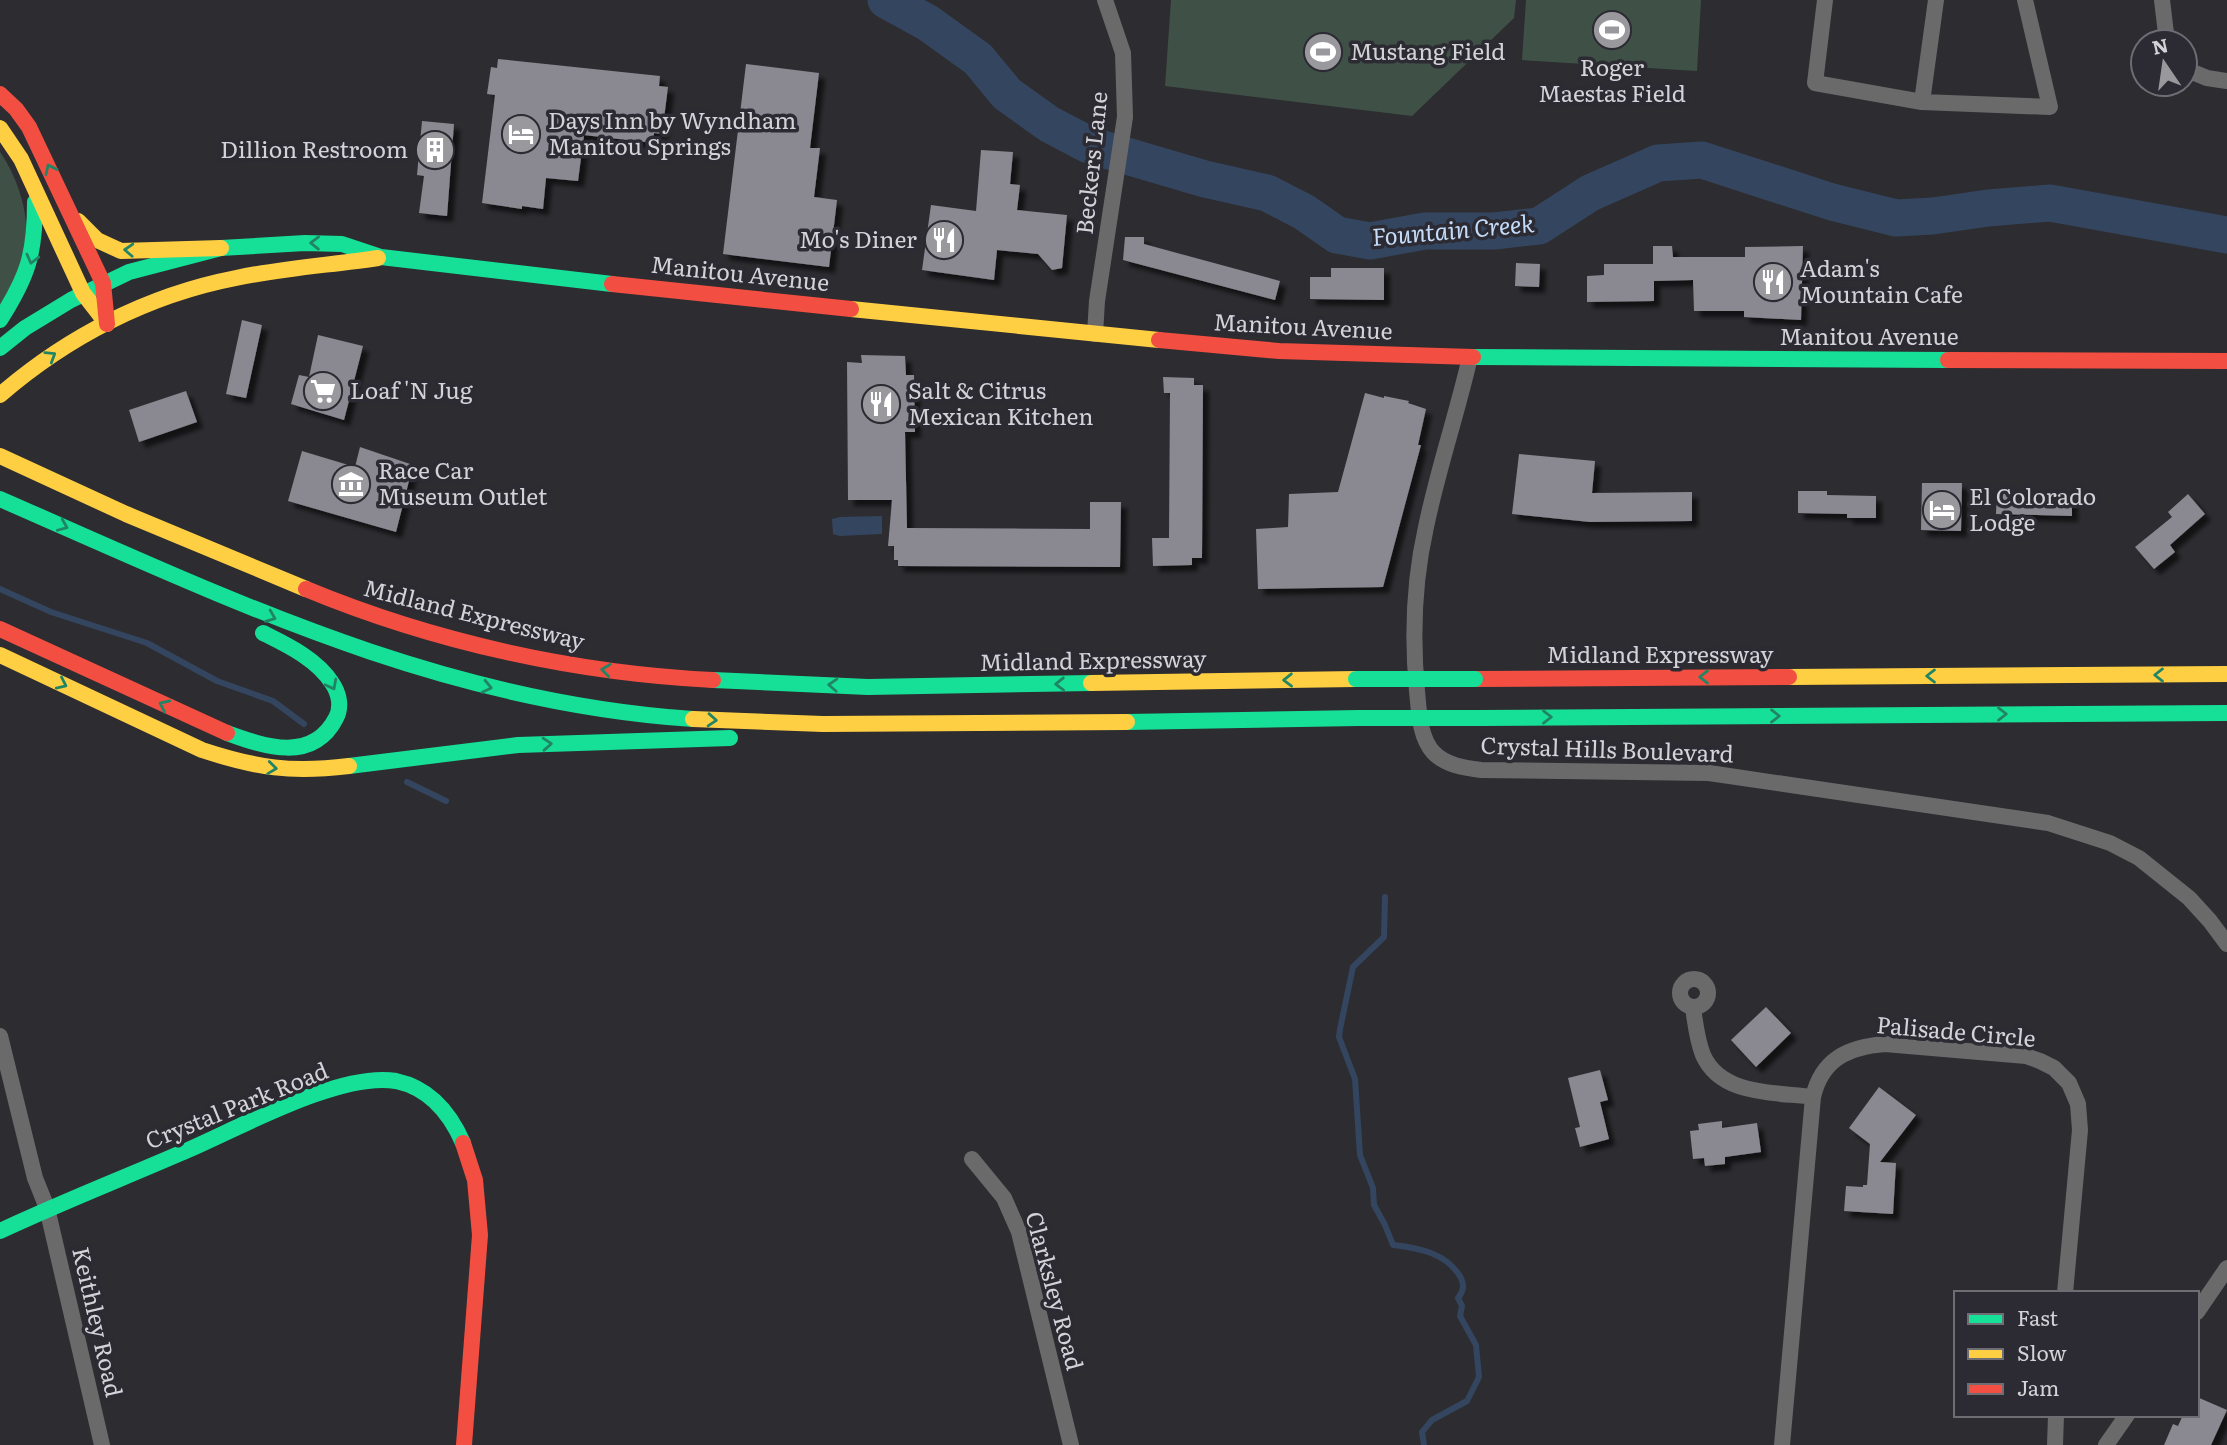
<svg xmlns="http://www.w3.org/2000/svg" width="2227" height="1445" font-family="Literata,serif">
  <style>
    .green { fill: #3f5146 }
    .water { fill: #34465f }
    .lines { fill: none; stroke-linecap: round; stroke-linejoin: round }
    .stream { stroke: #34465f; stroke-width: 6 }
    .river { stroke: #34465f; stroke-width: 37 }
    .building { fill: #8a8891; filter: url(#shadow) }
    .street { stroke: #6b6a6b; stroke-width: 16 }
    .fast { stroke: #16e098; stroke-width: 16 }
    .slow { stroke: #ffcf43; stroke-width: 16 }
    .jam { stroke: #f24e42; stroke-width: 16 }
    .fast-bridge { stroke: #16e098; stroke-width: 16 }
    .oneway { stroke: #218565 }
    .labels { text-anchor: middle; stroke-width: 7; stroke-linejoin: round; paint-order: stroke }
    .poi-label { font-size: 23px; fill: #d3d2d7; stroke: #2c2a32; text-anchor: start }
    .street-label { font-size: 23px; fill: #d3d2d7; stroke: #2c2a32 }
    .water-label { font-size: 24px; font-style: italic; fill: #c4dbf9; stroke: #2c2a32 }
  </style>
  <defs>
    <filter id="shadow"><feDropShadow dx="6" dy="6" stdDeviation="2" flood-color="#0009"/></filter>
  </defs>
  <rect width="100%" height="100%" fill="#2d2c30"/>
  <path class="green" d="M 1171,0 L 1516,0 L 1514,18 L 1412,116 L 1165,86 Z
    M 1526,0 L 1701,0 L 1697,71 L 1522,60 Z
    M 0,152 C 20,181 32,221 24,257 C 20,274 7,292 0,308 Z"/>
  <path class="water" d="M 882,516 L 882,534 L 840,536 L 833,534 L 832,519 L 840,517 Z"/>
  <g class="lines">
    <path class="stream" d="M 0,589 L 51,612 L 147,643 L 217,681 L 273,701 L 304,724
      M 407,782 L 446,801
      M 1385,897 L 1384,937 L 1353,967 L 1340,1029 L 1339,1037 L 1355,1079 L 1360,1155 L 1373,1188 L 1374,1205 L 1385,1225 L 1393,1245 C 1419,1248 1447,1253 1461,1278 C 1465,1286 1463,1292 1458,1298 L 1462,1306 L 1460,1316 L 1476,1345 L 1479,1377 L 1467,1401 L 1432,1420 L 1422,1432 L 1424,1445"/>
    <path class="river" d="M 886,0 L 928,23 L 978,59 L 1007,94 L 1049,124 L 1089,145 L 1205,179 L 1267,193 L 1304,212 L 1337,235 L 1370,241 L 1425,231 L 1494,231 L 1539,226 L 1590,193 L 1658,163 L 1702,160 L 1832,202 L 1896,218 L 1933,216 L 1988,208 L 2050,203 L 2227,235"/>
  </g>
  <path class="building" d="M 498,59 L 660,76 L 659,86 L 668,87 L 662,134 L 654,133 L 653,143 L 584,135 L 578,181 L 546,178 L 543,209 L 522,206 L 522,209 L 482,203 L 495,95 L 487,94 L 491,67 L 497,68 Z
    M 746,64 L 819,73 L 810,148 L 820,148 L 814,197 L 837,200 L 829,267 L 723,254 Z
    M 422,121 L 454,124 L 447,216 L 419,213 L 424,176 L 417,175 Z
    M 981,150 L 1013,152 L 1010,184 L 1020,185 L 1017,210 L 1067,215 L 1062,268 L 1052,270 L 1038,254 L 997,250 L 994,280 L 922,270 L 931,205 L 976,211 Z
    M 1125,237 L 1144,237 L 1144,244 L 1280,281 L 1275,300 L 1123,260 Z
    M 1653,246 L 1672,246 L 1673,257 L 1745,257 L 1745,247 L 1803,246 L 1801,320 L 1744,317 L 1744,311 L 1694,311 L 1693,280 L 1654,281 L 1654,301 L 1587,302 L 1587,276 L 1604,275 L 1604,264 L 1653,264 Z
    M 1516,263 L 1540,264 L 1539,287 L 1515,286 Z
    M 1331,268 L 1384,268 L 1384,300 L 1310,299 L 1310,277 L 1331,277 Z
    M 242,320 L 262,325 L 246,398 L 226,394 Z
    M 318,335 L 363,346 L 344,420 L 291,404 L 299,375 L 309,377 Z
    M 861,355 L 905,356 L 906,375 L 914,375 L 915,432 L 905,432 L 907,528 L 1090,529 L 1090,502 L 1121,502 L 1120,567 L 898,566 L 898,560 L 894,560 L 894,546 L 888,546 L 892,500 L 848,500 L 847,362 L 862,363 Z
    M 1163,377 L 1194,378 L 1194,385 L 1203,385 L 1202,558 L 1192,558 L 1192,565 L 1153,566 L 1152,538 L 1169,538 L 1170,393 L 1164,393 Z
    M 186,391 L 197,422 L 139,442 L 129,410 Z
    M 1365,393 L 1384,398 L 1384,396 L 1409,401 L 1408,403 L 1426,409 L 1418,445 L 1421,445 L 1383,587 L 1258,589 L 1256,529 L 1288,527 L 1289,494 L 1338,492 Z
    M 360,447 L 413,465 L 396,532 L 288,501 L 302,451 L 355,467 Z
    M 1519,454 L 1595,461 L 1592,493 L 1692,492 L 1692,521 L 1590,522 L 1512,514 Z
    M 1922,483 L 1962,483 L 1961,531 L 1921,530 Z
    M 1798,491 L 1827,491 L 1827,495 L 1876,496 L 1876,518 L 1847,518 L 1847,514 L 1798,513 Z
    M 1997,491 L 2072,493 L 2072,516 L 1996,514 Z
    M 2188,494 L 2205,514 L 2170,545 L 2175,552 L 2154,569 L 2135,547 L 2172,517 L 2168,512 Z
    M 1766,1007 L 1791,1033 L 1756,1067 L 1731,1040 Z
    M 1600,1070 L 1608,1100 L 1600,1102 L 1609,1139 L 1580,1147 L 1575,1128 L 1580,1127 L 1568,1078 Z
    M 1879,1087 L 1916,1115 L 1880,1162 L 1896,1163 L 1893,1214 L 1844,1211 L 1846,1186 L 1863,1187 L 1863,1185 L 1867,1185 L 1870,1144 L 1849,1128 Z
    M 1722,1121 L 1722,1128 L 1757,1123 L 1761,1152 L 1725,1157 L 1725,1164 L 1705,1166 L 1704,1158 L 1693,1159 L 1690,1131 L 1699,1130 L 1698,1124 Z
    M 2197,1397 L 2227,1410 L 2211,1445 L 2164,1445 L 2173,1424 L 2178,1426 L 2183,1415 L 2197,1415 Z"/>
  <g class="lines">
    <path class="street" d="M 1825,0 L 1815,83 L 1922,102 L 2050,107 L 2025,0
      M 2162,0 L 2167,42
      M 2185,69 L 2207,78 L 2227,81
      M 1922,102 L 1936,0
      M 1095,334 L 1097,301 L 1125,117 L 1123,53 L 1105,0
      M 1470,357 C 1457,414 1438,469 1426,527 C 1414,580 1412,637 1417,691 C 1419,710 1419,736 1433,752 C 1445,765 1464,768 1481,770 L 1709,773 L 2048,823 L 2110,843 L 2139,858 L 2189,898 L 2210,921 L 2227,944
      M1680 993a14 14 0 1 1 28 0a14 14 0 1 1-28 0Z
      M 1693,1007 C 1695,1023 1697,1040 1703,1055 C 1721,1096 1775,1092 1813,1097
      M 0,1036 L 35,1178 L 47,1208 L 102,1445
      M 972,1159 L 1004,1198 L 1019,1232 L 1071,1445
      M 2197,1312 L 2227,1268
      M 1782,1445 L 1813,1097 C 1822,1059 1848,1047 1885,1044 L 2026,1056 L 2040,1061 L 2054,1068 L 2069,1083 L 2078,1104 L 2080,1130 L 2065,1293
      M 2055,1445 L 2056,1415
      M 2106,1445 L 2127,1415"/>
    <path class="fast" d="M 0,320 C 28,276 35,254 35,202
      M 0,348 L 25,328 L 71,300 L 129,272 L 221,248 L 305,243 L 342,244 L 381,257 L 612,284
      M 1473,357 L 1948,360
      M 0,499 C 229,599 439,702 693,719
      M 713,680 L 868,687 L 1091,683
      M 1479,718 L 2227,713
      M 1127,722 L 1359,718
      M 227,733 C 265,747 313,763 336,718 C 342,707 339,693 332,683 C 317,659 287,645 263,633
      M 349,766 L 518,745 L 730,738
      M 0,1231 C 60,1203 121,1179 181,1153 C 234,1131 339,1071 396,1081 C 429,1088 450,1113 463,1143"/>
    <path class="slow" d="M 0,128 L 21,159 L 83,293 L 107,324
      M 78,221 L 97,240 L 121,251 L 221,248
      M 851,309 L 1159,340
      M 0,395 C 67,337 148,295 236,278 C 283,268 331,265 378,258
      M 0,456 L 126,514 L 306,589
      M 0,655 L 202,750 C 257,768 291,773 349,766
      M 1789,677 L 2227,674
      M 1091,683 L 1356,679
      M 693,719 L 823,724 L 1127,722"/>
    <path class="jam" d="M 0,94 L 16,109 L 29,127 L 103,283 L 107,324
      M 612,284 L 851,309
      M 1159,340 L 1279,351 L 1473,357
      M 1948,360 L 2227,361
      M 306,589 C 434,642 574,673 713,680
      M 0,629 L 227,733
      M 1475,679 L 1789,677
      M 463,1143 L 475,1180 L 480,1235 L 464,1445"/>
    <path class="fast-bridge" d="M 1356,679 L 1475,679
      M 1359,718 L 1479,718"/>
  </g>
  <defs><path id="oneway-chevron" d="M-2-3.5L2.5 0L-2 3.5" fill="none" stroke-width="1.6" stroke-linecap="round" stroke-linejoin="round" transform="scale(1.75)"/></defs>
  <g class="oneway">
    <use href="#oneway-chevron" transform="translate(50 169) rotate(-115)"/>
    <use href="#oneway-chevron" transform="translate(315 243) rotate(-179)"/>
    <use href="#oneway-chevron" transform="translate(129 250) rotate(-177)"/>
    <use href="#oneway-chevron" transform="translate(32 259) rotate(104)"/>
    <use href="#oneway-chevron" transform="translate(51 356) rotate(-32)"/>
    <use href="#oneway-chevron" transform="translate(63 526) rotate(23)"/>
    <use href="#oneway-chevron" transform="translate(271 617) rotate(22)"/>
    <use href="#oneway-chevron" transform="translate(606 670) rotate(-173)"/>
    <use href="#oneway-chevron" transform="translate(2159 675) rotate(180)"/>
    <use href="#oneway-chevron" transform="translate(1931 676) rotate(180)"/>
    <use href="#oneway-chevron" transform="translate(1704 677) rotate(180)"/>
    <use href="#oneway-chevron" transform="translate(1288 680) rotate(179)"/>
    <use href="#oneway-chevron" transform="translate(62 684) rotate(25)"/>
    <use href="#oneway-chevron" transform="translate(1060 684) rotate(179)"/>
    <use href="#oneway-chevron" transform="translate(332 685) rotate(62)"/>
    <use href="#oneway-chevron" transform="translate(833 685) rotate(-177)"/>
    <use href="#oneway-chevron" transform="translate(487 687) rotate(13)"/>
    <use href="#oneway-chevron" transform="translate(164 705) rotate(-155)"/>
    <use href="#oneway-chevron" transform="translate(2002 714)"/>
    <use href="#oneway-chevron" transform="translate(1775 716)"/>
    <use href="#oneway-chevron" transform="translate(1547 717)"/>
    <use href="#oneway-chevron" transform="translate(712 720) rotate(4)"/>
    <use href="#oneway-chevron" transform="translate(547 744) rotate(-4)"/>
    <use href="#oneway-chevron" transform="translate(272 768) rotate(7)"/>
  </g>
  <defs>
    <g id="stadium-disc" transform="scale(2.0125)"><circle r="9.5" fill="#99989d" stroke="#2c2a32"/><path d="M0-5a6.5 5 0 1 0 0 10a6.5 5 0 1 0 0-10ZM-3.5-1.8h7v3.6h-7Z" fill="#fff"/></g>
    <g id="hotel-disc" transform="scale(2.0125)"><circle r="9.5" fill="#99989d" stroke="#2c2a32"/><path d="M-6-4.5h1.5V1H6V5H4.5V3h-9V5H-6ZM-4 0a1.8 1.8 0 1 1 3.6 0ZM.5 0V-2.5h3Q6-2.5 6 0Z" fill="#fff"/></g>
    <g id="building-disc" transform="scale(2.0125)"><circle r="9.5" fill="#99989d" stroke="#2c2a32"/><path d="M-4-6H4V6H1V3H-1V6H-4ZM-2.5-4.3h1.7v1.8h-1.7ZM.8-4.3h1.7v1.8H.8ZM-2.5-1h1.7V.8h-1.7ZM.8-1h1.7V.8H.8Z" fill="#fff"/></g>
    <g id="restaurant-disc" transform="scale(2.0125)"><circle r="9.5" fill="#99989d" stroke="#2c2a32"/><path d="M-5-6h1v4h1v-4h1v4h1v-4h1v5L-1.5 .5V6h-2V.5L-5-1ZM5-6V6H3V1.5H1.5Q1.5-4 5-6Z" fill="#fff"/></g>
    <g id="supermarket-disc" transform="scale(2.0125)"><circle r="9.5" fill="#99989d" stroke="#2c2a32"/><path d="M-6-5.5h2.5l.6 2H6L4.5 2H-2.5L-4.4-4H-6ZM-1.5 3.2a1.3 1.3 0 1 0 .1 0ZM3 3.2a1.3 1.3 0 1 0 .1 0Z" fill="#fff"/></g>
    <g id="museum-disc" transform="scale(2.0125)"><circle r="9.5" fill="#99989d" stroke="#2c2a32"/><path d="M0-6L6-3V-2H-6V-3ZM-5-1h2V3h-2ZM-1-1h2V3h-2ZM3-1h2V3H3ZM-6 4H6V6H-6Z" fill="#fff"/></g>
  </defs>
  <g fill-rule="evenodd">
    <use href="#stadium-disc" x="1612" y="30"/>
    <use href="#stadium-disc" x="1323" y="52"/>
    <use href="#hotel-disc" x="521" y="134"/>
    <use href="#building-disc" x="435" y="150"/>
    <use href="#restaurant-disc" x="944" y="240"/>
    <use href="#restaurant-disc" x="1773" y="282"/>
    <use href="#supermarket-disc" x="323" y="391"/>
    <use href="#restaurant-disc" x="881" y="404"/>
    <use href="#museum-disc" x="351" y="484"/>
    <use href="#hotel-disc" x="1942" y="510"/>
  </g>
  <g class="labels">
    <g class="poi-label">
      <text x="1350" y="60">Mustang Field</text>
      <text x="1612" y="76" text-anchor="middle">Roger<tspan x="1612" dy="26">Maestas Field</tspan></text>
      <text x="548" y="129">Days Inn by Wyndham<tspan x="548" dy="26">Manitou Springs</tspan></text>
      <text x="408" y="158" text-anchor="end">Dillion Restroom</text>
      <text x="917" y="248" text-anchor="end">Mo's Diner</text>
      <text x="1800" y="277">Adam's<tspan x="1800" dy="26">Mountain Cafe</tspan></text>
      <text x="350" y="399">Loaf 'N Jug</text>
      <text x="908" y="399">Salt &amp; Citrus<tspan x="908" dy="26">Mexican Kitchen</tspan></text>
      <text x="378" y="479">Race Car<tspan x="378" dy="26">Museum Outlet</tspan></text>
      <text x="1969" y="505">El Colorado<tspan x="1969" dy="26">Lodge</tspan></text>
    </g>
    <g class="street-label">
      <text transform="translate(1092 163) rotate(-84)" y="8">Beckers Lane</text>
      <text transform="translate(740 274) rotate(6)" y="8">Manitou Avenue</text>
      <text transform="translate(1303 327) rotate(3)" y="8">Manitou Avenue</text>
      <text x="1869" y="345">Manitou Avenue</text>
      <text transform="translate(474 615) rotate(14)" y="8">Midland Expressway</text>
      <text x="1660" y="663">Midland Expressway</text>
      <text transform="translate(1093 661) rotate(-1)" y="8">Midland Expressway</text>
      <text transform="translate(1607 750) rotate(2)" y="8">Crystal Hills Boulevard</text>
      <text transform="translate(1956 1032) rotate(5)" y="8">Palisade Circle</text>
      <text transform="translate(237 1106) rotate(-22)" y="8">Crystal Park Road</text>
      <text transform="translate(1054 1291) rotate(75)" y="8">Clarksley Road</text>
      <text transform="translate(97 1322) rotate(77)" y="8">Keithley Road</text>
    </g>
    <g class="water-label">
      <text transform="translate(1453 231) rotate(-5)" y="8">Fountain Creek</text>
    </g>
  </g>
  <rect x="1954" y="1291" width="245" height="126" fill="#2c2a32" stroke="#6f6d74" stroke-width="2"/>
  <rect x="1968" y="1314" width="35" height="10" fill="#16e098" stroke="#6f6d74" stroke-width="2"/>
  <text x="2017" y="1326" font-size="21" fill="#d3d2d7">Fast</text>
  <rect x="1968" y="1349" width="35" height="10" fill="#ffcf43" stroke="#6f6d74" stroke-width="2"/>
  <text x="2017" y="1361" font-size="21" fill="#d3d2d7">Slow</text>
  <rect x="1968" y="1384" width="35" height="10" fill="#f24e42" stroke="#6f6d74" stroke-width="2"/>
  <text x="2017" y="1396" font-size="21" fill="#d3d2d7">Jam</text>
  <g transform="translate(2164 63) rotate(347)"><circle r="33" fill="#2c2a32" stroke="#6f6d74" stroke-width="2"/>
  <path d="M0-5L12 26L0 18L-12 26Z" fill="#99989d"/>
  <text y="-10" font-size="19" font-weight="bold" text-anchor="middle" fill="#d3d2d7">N</text>
  </g>
</svg>
